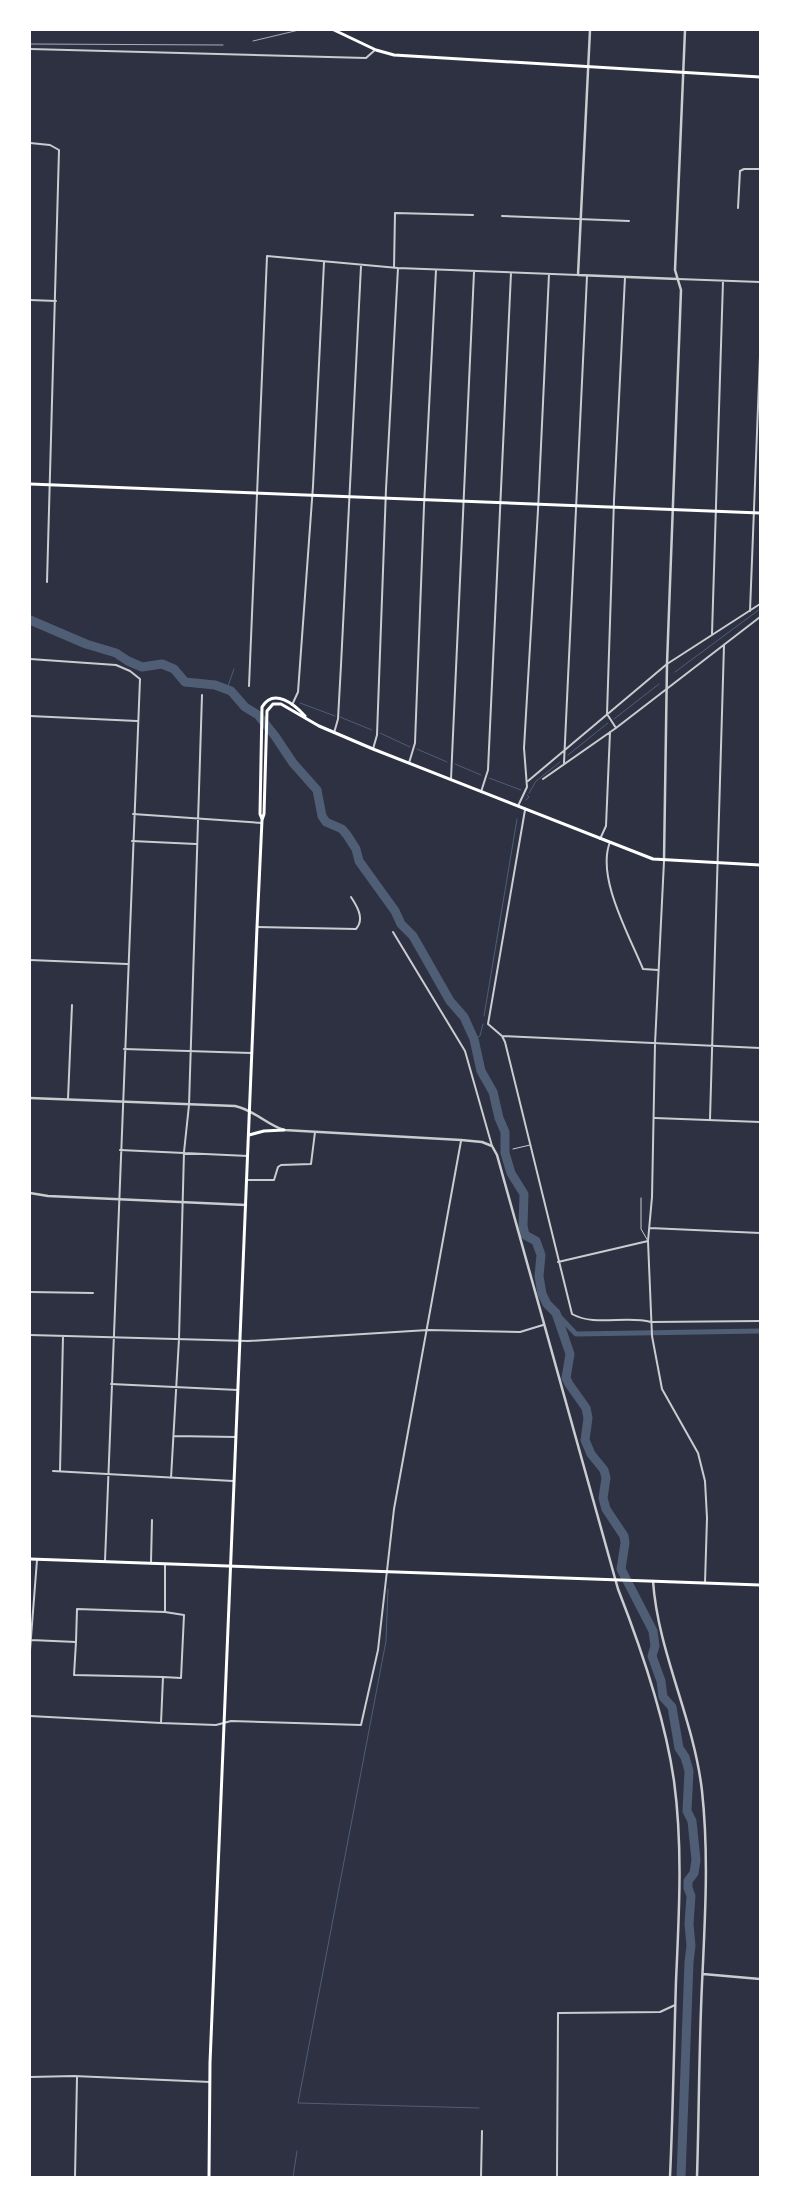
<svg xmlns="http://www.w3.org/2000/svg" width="790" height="2207" font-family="'Work Sans',sans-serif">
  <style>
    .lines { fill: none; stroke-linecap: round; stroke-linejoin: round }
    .stream { stroke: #4f5d75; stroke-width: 1 }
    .canal { stroke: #4f5d75; stroke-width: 5 }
    .river { stroke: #4f5d75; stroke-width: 9 }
    .service { stroke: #caccd0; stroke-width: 1 }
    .pedestrian { stroke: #caccd0; stroke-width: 1 }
    .minor { stroke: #caccd0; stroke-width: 2 }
    .tertiary { stroke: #caccd0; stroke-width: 2.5 }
    .secondary { stroke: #fff; stroke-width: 3 }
    .primary { stroke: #fff; stroke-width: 3 }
    .rail { stroke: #abadb3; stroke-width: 1 }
  </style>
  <rect width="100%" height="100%" fill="#2d3142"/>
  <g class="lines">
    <path class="stream" d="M 675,672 L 760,609
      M 227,689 L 234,669
      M 300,703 L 335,716
      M 340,717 L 372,730
      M 614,719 L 659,684
      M 380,733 L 410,747
      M 417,749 L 447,762
      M 568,755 L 608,723
      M 455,764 L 481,775
      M 489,778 L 521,790
      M 529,793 L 536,781 L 560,762
      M 526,800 L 529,797 L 527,795
      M 484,1016 L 517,819
      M 474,1039 L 480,1036 L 483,1024
      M 388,1589 L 386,1641 L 298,2103 L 479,2108
      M 293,2177 L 297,2151"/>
    <path class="canal" d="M 556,1313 L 576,1334 L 760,1331"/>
    <path class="river" d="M 30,620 L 86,644 L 116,653 L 128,661 L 142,667 L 162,664 L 174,669 L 185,682 L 215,685 L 231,691 L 245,707 L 258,715 L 275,736 L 293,763 L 317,790 L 322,816 L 326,822 L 342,829 L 347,835 L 356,849 L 359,861 L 395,911 L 401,924 L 413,936 L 450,1001 L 464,1017 L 474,1039 L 481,1071 L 493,1092 L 499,1118 L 505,1132 L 505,1153 L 511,1173 L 524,1194 L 523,1226 L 525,1235 L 536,1241 L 541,1255 L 539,1276 L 542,1294 L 547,1304 L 556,1313 L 570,1354 L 566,1378 L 569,1384 L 586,1408 L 588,1418 L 585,1440 L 591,1454 L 604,1470 L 606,1478 L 603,1498 L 606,1509 L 624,1536 L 625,1543 L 621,1569 L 653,1631 L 655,1646 L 652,1656 L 661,1681 L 663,1697 L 672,1707 L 679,1748 L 685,1757 L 689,1771 L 687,1811 L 692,1821 L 696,1860 L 694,1873 L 688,1881 L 688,1888 L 691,1896 L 689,1924 L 691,1946 L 689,1962 L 681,2177"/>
    <path class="service" d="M 641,1198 L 641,1229 L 648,1241"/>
    <path class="pedestrian" d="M 513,1149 L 530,1145"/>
    <path class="minor" d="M 30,49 L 366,58 L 375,50
      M 30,143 L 50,145 L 59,150 L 47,582
      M 738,208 L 740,171 L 744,169 L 760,169
      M 502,216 L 629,221
      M 394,268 L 395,213 L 473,215
      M 678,279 L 760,282
      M 30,300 L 56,301
      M 750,611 L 760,356
      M 712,634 L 723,281
      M 30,659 L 116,665 L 130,671 L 140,679 L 105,1561
      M 249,686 L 267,256 L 398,268 L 578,275
      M 292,705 L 298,692 L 313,486 L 324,262
      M 30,716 L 137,721
      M 616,728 L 607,714 L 614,500 L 625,277
      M 334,733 L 338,719 L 341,665 L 361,266
      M 373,749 L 377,735 L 386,489 L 398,268
      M 409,763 L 415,743 L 424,506 L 436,270
      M 564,763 L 587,276
      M 451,779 L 474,272
      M 543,779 L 616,728 L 760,617
      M 528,781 L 667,664 L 760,604
      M 481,792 L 488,770 L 511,273
      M 518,806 L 527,787 L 524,748 L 538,510 L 549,274
      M 525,810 L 488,1024 L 502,1036 L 505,1042 L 572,1314 C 595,1327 626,1315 651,1322 L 760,1321
      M 133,814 L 262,823
      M 600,839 L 606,826 L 610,732
      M 132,841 L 196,844
      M 610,842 C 596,877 629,935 643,969 L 658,970
      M 664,861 L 655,1044 L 652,1197 L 648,1241 L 652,1336 L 662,1389 L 698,1453 L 705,1481 L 707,1518 L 705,1583
      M 257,927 L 356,929 C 365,919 357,906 351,897
      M 393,932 L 465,1051 L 492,1146
      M 30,960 L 127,964
      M 502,1036 L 760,1048
      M 124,1049 L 251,1053
      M 68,1099 L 72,1005
      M 655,1118 L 760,1122
      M 710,1119 L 724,645
      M 120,1150 L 248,1156
      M 247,1180 L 274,1180 L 278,1167 L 281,1165 L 311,1164 L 315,1132
      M 650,1228 L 760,1233
      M 558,1262 L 648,1241
      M 30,1292 L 93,1293
      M 30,1335 L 248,1341 L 428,1330 L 520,1332 L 543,1325
      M 111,1384 L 238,1390
      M 174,1436 L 236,1437
      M 53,1471 L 233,1481
      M 60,1471 L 63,1336
      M 171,1478 L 179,1339 L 184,1152 L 189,1105 L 202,695
      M 151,1562 L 152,1520
      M 165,1611 L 165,1564
      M 31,1640 L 76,1642 L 74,1675 L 163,1677
      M 76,1642 L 77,1609 L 165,1612 L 184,1615 L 181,1678 L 163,1677 L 161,1723
      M 30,1650 L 37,1560
      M 30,1716 L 161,1723 L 216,1725 L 231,1721 L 361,1725 L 378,1650 L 394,1509 L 461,1141
      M 30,2077 L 74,2076 L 210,2082
      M 75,2177 L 77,2077
      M 481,2177 L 482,2131
      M 557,2177 L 558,2013 L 660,2012 L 675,2005"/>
    <path class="tertiary" d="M 590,30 L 578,275 L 678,279
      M 664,861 L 667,664 L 681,290 L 675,270 L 685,30
      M 30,1098 L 235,1106 C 254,1110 266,1124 284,1130 L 461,1140 L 482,1142 L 492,1146 L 497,1155 L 618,1589 C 641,1648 665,1717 674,1781 C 683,1847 679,1914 676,1981 C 674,2046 673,2112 670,2177
      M 30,1193 L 48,1196 L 246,1205
      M 653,1581 C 658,1653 694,1719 702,1791 C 709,1855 705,1919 702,1984 C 699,2048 699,2113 697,2177
      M 703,1974 L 760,1979"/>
    <path class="secondary" d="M 262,819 L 260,814 L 262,707 C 274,687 295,705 305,716
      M 249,1135 L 264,1131 L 284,1130
      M 209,2177 L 210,2063 L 257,927 L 262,820 L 264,814 L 267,711 L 273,704 L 281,704 L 319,726 L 373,749 L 653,859 L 760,865"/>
    <path class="primary" d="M 334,30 L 376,50 L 394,55 L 760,77
      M 30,484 L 760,513
      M 30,1559 L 760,1585"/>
    <path class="rail" d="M 253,41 L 299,30
      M 30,44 L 223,45"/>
  </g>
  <rect width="790" height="2207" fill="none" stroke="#ffffff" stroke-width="62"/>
</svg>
